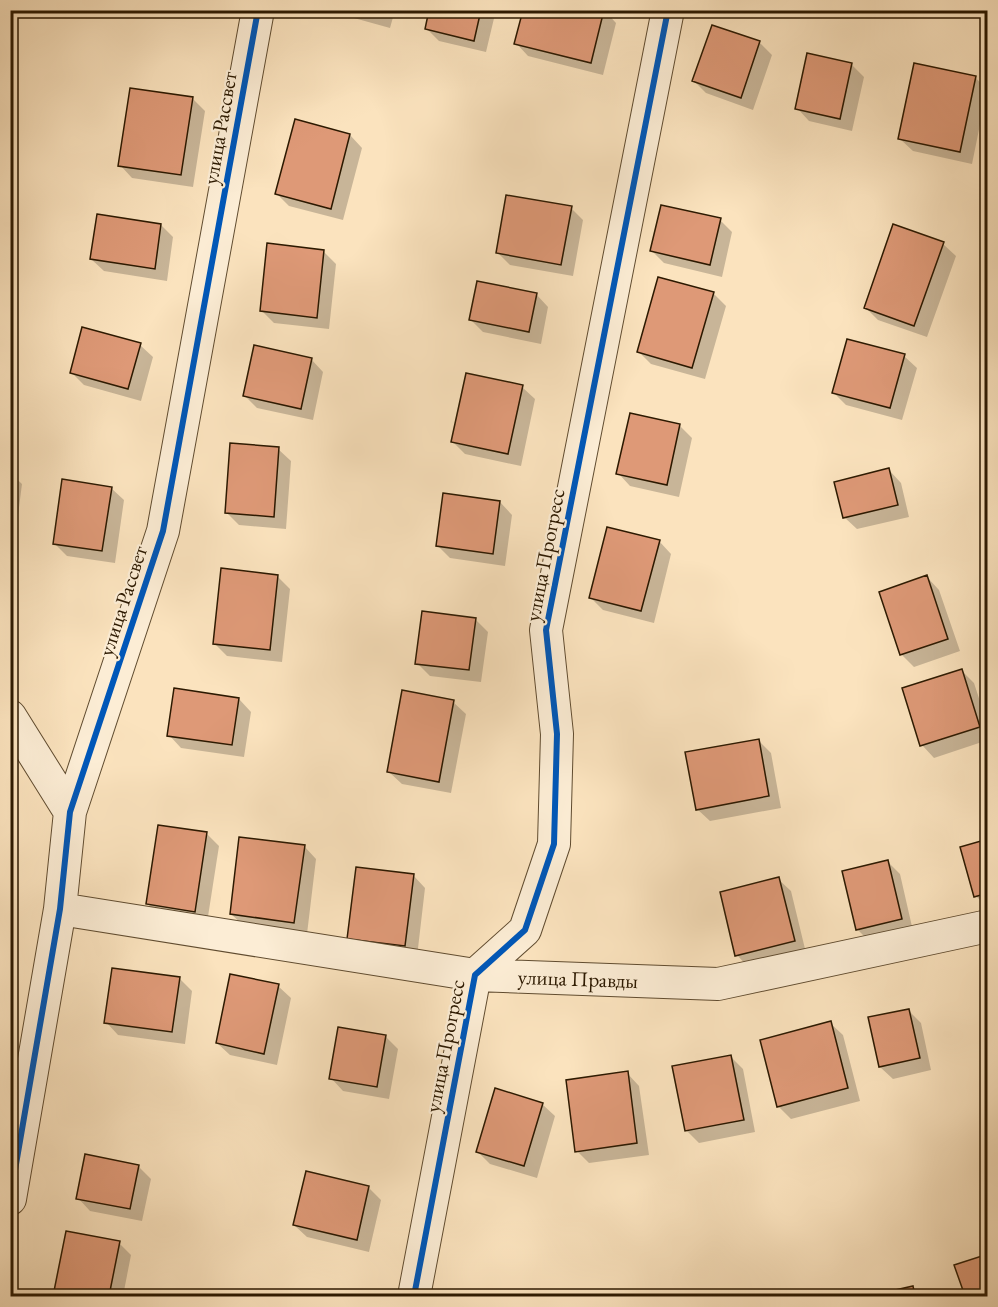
<svg xmlns="http://www.w3.org/2000/svg" width="998" height="1307" font-family="'EB Garamond',serif">
  <style>
    .shadow { fill: #0003 }
    .building { fill: #de9977; stroke: #2c1900; stroke-width: 1.5 }
    .lines { fill: none; stroke-linecap: round; stroke-linejoin: round }
    .street-casing { stroke: #604c30; stroke-width: 34 }
    .street { stroke: #fcedd5; stroke-width: 32 }
    .cycleway-casing { stroke: #fcedd5; stroke-width: 10 }
    .cycleway { stroke: #0057b8; stroke-width: 6 }
    .labels { text-anchor: middle; stroke-width: 4.5; stroke-linejoin: round; paint-order: stroke }
    .street-label { font-size: 21px; fill: #2c1900; stroke: #fcedd5 }
  </style>
  <rect width="100%" height="100%" fill="#fbe3be"/>
  <filter id="stains"><feTurbulence type="fractalNoise" baseFrequency=".00333" numOctaves="4"/><feColorMatrix values="0 0 0 0 .2 0 0 0 0 .09 0 0 0 0 .02 0 0 0 .5 -.17"/></filter>
  <radialGradient id="worn" r=".72"><stop offset=".6" stop-color="#630" stop-opacity="0"/><stop offset="1" stop-color="#630" stop-opacity=".3"/></radialGradient>
  <path class="shadow" d="M 325,10 L 395,10 L 390,28 Z
    M 431,10 L 496,10 L 486,52 L 439,41 L 426,28 Z
    M 604,10 L 616,23 L 603,75 L 528,56 L 516,43 Z
    M 713,27 L 760,43 L 772,55 L 753,110 L 706,93 L 694,81 Z
    M 851,64 L 864,77 L 852,131 L 809,121 L 797,108 Z
    M 975,77 L 987,90 L 972,164 L 913,151 L 900,139 Z
    M 193,99 L 205,111 L 193,187 L 132,178 L 120,165 Z
    M 350,135 L 362,148 L 343,220 L 289,206 L 277,194 Z
    M 571,208 L 583,220 L 573,276 L 510,265 L 498,253 Z
    M 720,220 L 732,232 L 722,277 L 664,263 L 652,251 Z
    M 161,225 L 173,237 L 167,281 L 104,271 L 91,259 Z
    M 943,244 L 956,256 L 927,337 L 878,320 L 865,307 Z
    M 323,251 L 336,264 L 329,329 L 274,323 L 262,311 Z
    M 713,293 L 726,306 L 705,379 L 651,364 L 638,351 Z
    M 536,294 L 548,307 L 541,344 L 483,332 L 471,320 Z
    M 140,345 L 153,357 L 141,401 L 84,385 L 72,373 Z
    M 904,356 L 917,368 L 902,420 L 846,405 L 834,393 Z
    M 311,359 L 323,372 L 313,420 L 257,408 L 245,396 Z
    M 522,387 L 535,399 L 521,466 L 465,454 L 453,442 Z
    M 679,425 L 692,438 L 679,497 L 630,486 L 618,473 Z
    M 278,449 L 291,461 L 286,529 L 239,525 L 226,512 Z
    M 889,470 L 901,483 L 909,517 L 857,529 L 844,517 Z
    M 10,473 L 22,484 L 13,554 L 10,553 Z
    M 111,488 L 124,500 L 115,563 L 67,556 L 54,543 Z
    M 500,502 L 512,515 L 505,566 L 450,558 L 438,546 Z
    M 659,541 L 671,554 L 654,623 L 603,610 L 591,598 Z
    M 277,576 L 290,589 L 282,662 L 227,656 L 214,643 Z
    M 927,577 L 939,590 L 960,651 L 914,667 L 901,654 Z
    M 475,619 L 488,632 L 481,682 L 430,676 L 417,663 Z
    M 961,670 L 974,683 L 988,726 L 988,740 L 934,758 L 922,745 Z
    M 239,699 L 251,712 L 244,757 L 181,748 L 169,735 Z
    M 453,702 L 466,714 L 451,793 L 402,784 L 389,772 Z
    M 759,741 L 771,753 L 781,808 L 710,821 L 697,809 Z
    M 206,833 L 219,846 L 207,923 L 160,916 L 148,904 Z
    M 988,841 L 988,908 L 976,896 Z
    M 304,846 L 316,859 L 307,934 L 244,926 L 231,914 Z
    M 888,862 L 900,874 L 913,931 L 869,941 L 857,929 Z
    M 413,875 L 425,888 L 417,957 L 361,951 L 349,938 Z
    M 778,879 L 791,891 L 806,953 L 749,968 L 737,955 Z
    M 179,978 L 192,991 L 185,1044 L 118,1035 L 106,1022 Z
    M 278,986 L 291,998 L 277,1065 L 230,1055 L 217,1043 Z
    M 908,1010 L 921,1023 L 931,1070 L 893,1079 L 880,1067 Z
    M 830,1023 L 843,1035 L 860,1101 L 791,1119 L 778,1106 Z
    M 386,1037 L 398,1049 L 389,1099 L 343,1091 L 331,1078 Z
    M 731,1057 L 743,1069 L 755,1132 L 699,1143 L 686,1130 Z
    M 627,1073 L 639,1086 L 649,1155 L 589,1163 L 577,1151 Z
    M 542,1104 L 555,1116 L 537,1178 L 490,1164 L 478,1152 Z
    M 138,1166 L 151,1179 L 142,1221 L 90,1211 L 78,1198 Z
    M 369,1188 L 381,1200 L 369,1252 L 307,1237 L 294,1225 Z
    M 67,1233 L 119,1243 L 131,1255 L 123,1296 L 55,1296 Z
    M 912,1287 L 921,1296 L 876,1296 Z"/>
  <path class="building" d="M 355,10 L 380,10 L 378,16 Z
    M 429,10 L 481,10 L 474,41 L 425,29 Z
    M 523,10 L 604,10 L 591,63 L 514,44 Z
    M 712,25 L 760,41 L 741,98 L 692,81 Z
    M 807,53 L 852,63 L 840,119 L 795,109 Z
    M 914,63 L 976,76 L 960,152 L 898,139 Z
    M 130,88 L 193,97 L 181,175 L 118,166 Z
    M 295,119 L 350,134 L 331,209 L 275,194 Z
    M 506,195 L 572,206 L 561,265 L 496,253 Z
    M 661,205 L 721,218 L 710,265 L 650,251 Z
    M 97,214 L 161,224 L 155,269 L 90,259 Z
    M 893,224 L 944,242 L 914,326 L 864,308 Z
    M 267,243 L 324,250 L 317,318 L 260,311 Z
    M 658,277 L 714,292 L 692,368 L 637,352 Z
    M 477,281 L 537,293 L 529,332 L 469,320 Z
    M 82,327 L 141,343 L 128,389 L 70,373 Z
    M 847,339 L 905,354 L 890,408 L 832,393 Z
    M 254,345 L 312,358 L 301,409 L 243,396 Z
    M 466,373 L 523,385 L 508,454 L 451,442 Z
    M 630,413 L 680,424 L 667,485 L 616,474 Z
    M 230,443 L 279,447 L 274,517 L 225,513 Z
    M 889,468 L 898,505 L 843,518 L 834,482 Z
    M 62,479 L 112,487 L 102,551 L 53,544 Z
    M 443,493 L 500,501 L 493,554 L 436,546 Z
    M 607,527 L 660,540 L 641,611 L 589,598 Z
    M 221,568 L 278,575 L 270,650 L 213,644 Z
    M 927,575 L 948,639 L 900,655 L 879,592 Z
    M 422,611 L 476,618 L 469,670 L 415,664 Z
    M 962,669 L 980,727 L 920,746 L 902,688 Z
    M 174,688 L 239,698 L 232,745 L 167,736 Z
    M 402,690 L 454,700 L 439,782 L 387,772 Z
    M 759,739 L 769,796 L 696,810 L 685,752 Z
    M 158,825 L 207,832 L 195,912 L 146,904 Z
    M 239,837 L 305,845 L 294,923 L 230,914 Z
    M 988,839 L 988,893 L 974,897 L 960,847 Z
    M 888,860 L 902,919 L 856,930 L 842,871 Z
    M 356,867 L 414,874 L 405,946 L 347,939 Z
    M 779,877 L 795,941 L 735,956 L 720,892 Z
    M 112,968 L 180,977 L 172,1032 L 104,1023 Z
    M 230,974 L 279,984 L 264,1054 L 216,1043 Z
    M 909,1009 L 920,1058 L 879,1067 L 868,1017 Z
    M 831,1021 L 848,1088 L 777,1107 L 760,1040 Z
    M 338,1027 L 386,1035 L 377,1087 L 329,1079 Z
    M 731,1055 L 744,1120 L 685,1131 L 672,1066 Z
    M 628,1071 L 637,1143 L 575,1152 L 566,1080 Z
    M 495,1088 L 543,1103 L 524,1166 L 476,1152 Z
    M 85,1154 L 139,1165 L 130,1209 L 76,1199 Z
    M 306,1171 L 369,1186 L 357,1240 L 293,1225 Z
    M 66,1231 L 120,1241 L 109,1296 L 53,1296 Z
    M 988,1254 L 988,1296 L 965,1296 L 954,1265 Z
    M 913,1286 L 915,1296 L 869,1296 Z"/>
  <g class="lines">
    <g class="street-casing">
      <path id="street" d="M 10,716 L 70,812
        M 60,909 L 475,975 L 718,984 L 988,926
        M 10,1199 L 60,909 L 70,812 L 163,531 L 258,10
        M 414,1296 L 475,975 L 525,930 L 554,844 L 557,734 L 546,630 L 668,10"/>
    </g>
    <use href="#street" class="street"/>
    <g class="cycleway-casing">
      <path id="cycleway" d="M 10,1199 L 60,909 L 70,812 L 163,531 L 258,10
        M 414,1296 L 475,975 L 525,930 L 554,844 L 557,734 L 546,630 L 668,10"/>
    </g>
    <use href="#cycleway" class="cycleway"/>
  </g>
  <g class="labels">
    <g class="street-label">
      <text transform="translate(220 128) rotate(-80)" y="7">улица Рассвет</text>
      <text transform="translate(545 555) rotate(-79)" y="7">улица Прогресс</text>
      <text transform="translate(123 601) rotate(-72)" y="7">улица Рассвет</text>
      <text transform="translate(578 979) rotate(2)" y="7">улица Правды</text>
      <text transform="translate(445 1046) rotate(-79)" y="7">улица Прогресс</text>
    </g>
  </g>
  <rect width="998" height="1307" fill="none" stroke="#fbe3be" stroke-width="36"/>
  <rect x="12" y="12" width="974" height="1283" fill="none" stroke="#2c1900" stroke-width="3"/>
  <rect x="18" y="18" width="962" height="1271" fill="none" stroke="#2c1900" stroke-width="1.5"/>
  <rect width="100%" height="100%" filter="url(#stains)"/>
  <rect width="100%" height="100%" fill="url(#worn)"/>
</svg>
